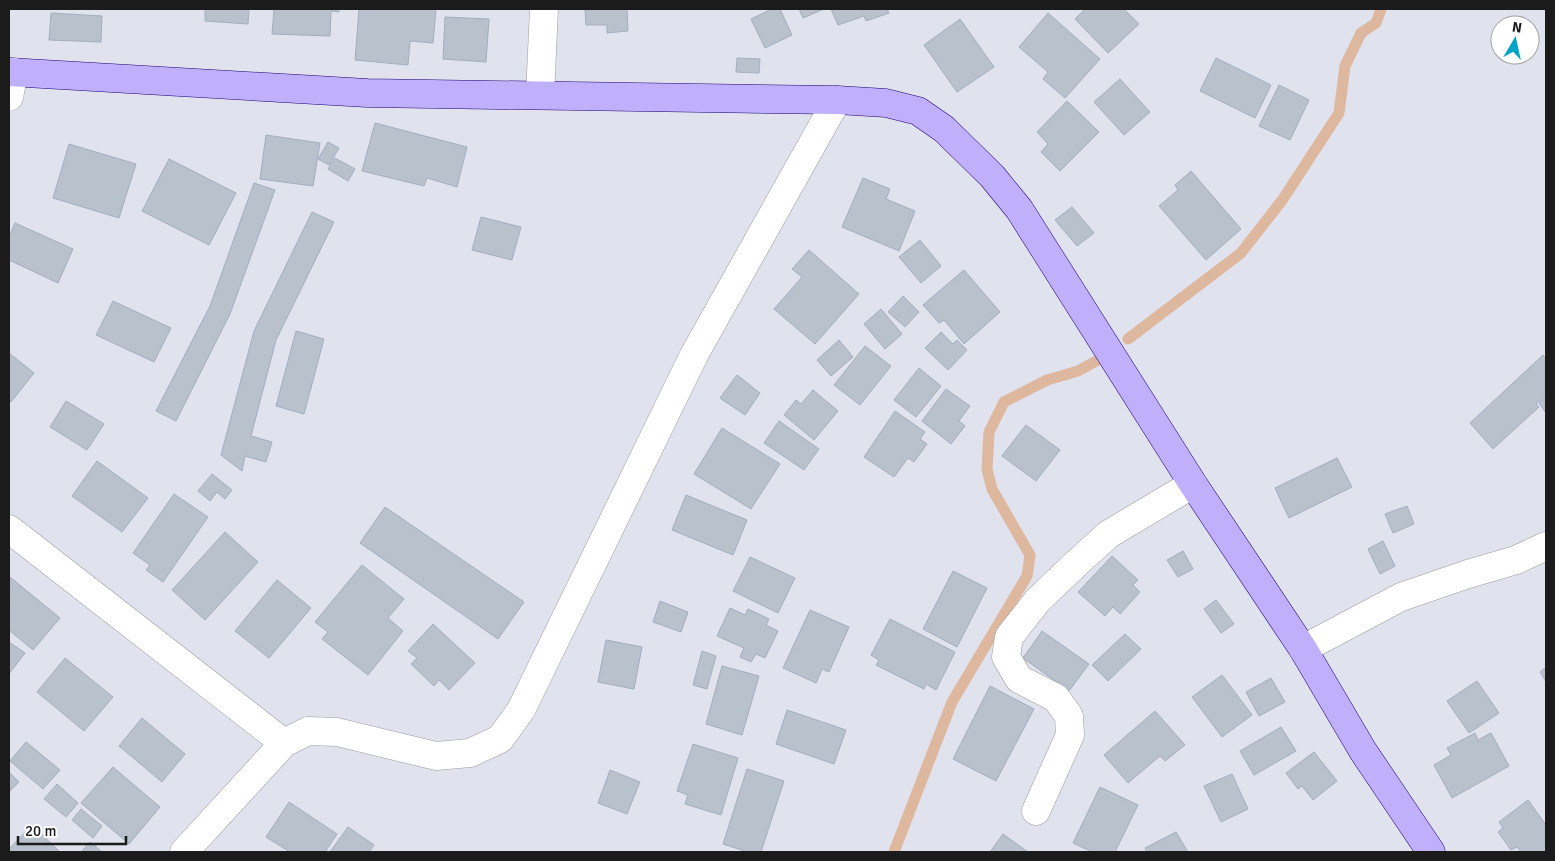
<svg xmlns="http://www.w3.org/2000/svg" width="1555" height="861" font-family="Signika,sans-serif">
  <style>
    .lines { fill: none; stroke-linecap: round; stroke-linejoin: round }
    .stream { stroke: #ddb79e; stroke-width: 11 }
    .building { fill: #b9c1cd; stroke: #a2aebf }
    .street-casing { stroke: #9c9c9c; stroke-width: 29 }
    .secondary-casing { stroke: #200173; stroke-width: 29 }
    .street { stroke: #fff; stroke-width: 28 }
    .secondary { stroke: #c0b0fb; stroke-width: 28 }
  </style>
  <rect width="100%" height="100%" fill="#e0e2ed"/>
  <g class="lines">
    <path class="stream" d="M 1128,339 L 1241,253 L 1283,199 L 1339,113 L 1345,66 L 1361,33 L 1376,23 L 1381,9
      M 894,852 L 952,702 L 1027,576 L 1030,555 L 992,489 L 987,469 L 989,432 L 1004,402 L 1047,380 L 1078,371 L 1098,360"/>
  </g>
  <path class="building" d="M 205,9 L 249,9 L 248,24 L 205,21 Z
    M 274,9 L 339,9 L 339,12 L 331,11 L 330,36 L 272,34 Z
    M 359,9 L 436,9 L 433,43 L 410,41 L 408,65 L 355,60 Z
    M 585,9 L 627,9 L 628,31 L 607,33 L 607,25 L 586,25 Z
    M 772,9 L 780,9 L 792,35 L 765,48 L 751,19 Z
    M 799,9 L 824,9 L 803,18 Z
    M 831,9 L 887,9 L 889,13 L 866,21 L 864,16 L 838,25 Z
    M 1085,9 L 1124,9 L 1139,24 L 1108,53 L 1075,19 Z
    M 51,13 L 102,16 L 101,42 L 49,40 Z
    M 1048,13 L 1100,59 L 1065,98 L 1043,79 L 1048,72 L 1019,47 Z
    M 445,17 L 489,19 L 486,62 L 443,59 Z
    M 960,19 L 994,67 L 957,92 L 924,45 Z
    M 737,58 L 760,59 L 759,73 L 736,72 Z
    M 1216,58 L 1271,85 L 1255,118 L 1200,91 Z
    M 1120,79 L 1150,112 L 1124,135 L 1094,102 Z
    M 1279,85 L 1309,100 L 1290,140 L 1259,126 Z
    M 1067,101 L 1099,132 L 1060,171 L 1041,152 L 1048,144 L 1037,132 Z
    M 375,123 L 467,147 L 457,187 L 427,178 L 424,186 L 362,171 Z
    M 266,135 L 320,143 L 313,186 L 260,179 Z
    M 328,142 L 339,148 L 329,165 L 318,159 Z
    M 69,144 L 136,164 L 119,218 L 53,198 Z
    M 335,158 L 355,169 L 348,181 L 328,169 Z
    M 169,159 L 236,193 L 209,245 L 142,211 Z
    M 1191,171 L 1241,229 L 1206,260 L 1159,206 L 1178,190 L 1175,185 Z
    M 863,178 L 890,189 L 886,199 L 915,211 L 899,251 L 842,227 Z
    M 254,183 L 275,190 L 230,314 L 176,421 L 156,411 L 210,306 Z
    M 1072,207 L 1094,233 L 1077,246 L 1055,220 Z
    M 312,212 L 334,222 L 276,340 L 251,436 L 272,442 L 266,462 L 245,456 L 242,471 L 221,455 L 254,331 Z
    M 481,217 L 521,227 L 512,260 L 472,250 Z
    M 15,223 L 73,249 L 58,283 L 9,260 L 9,237 Z
    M 920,240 L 941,266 L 921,283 L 899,257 Z
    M 809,250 L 859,294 L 815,344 L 774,309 L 802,277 L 792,269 Z
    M 964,270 L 1000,312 L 964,344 L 944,320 L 939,323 L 923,305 Z
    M 903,296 L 919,312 L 905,327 L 888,312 Z
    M 113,301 L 171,328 L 154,362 L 96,335 Z
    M 881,309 L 902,334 L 885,349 L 864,324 Z
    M 296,331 L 324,339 L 304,414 L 276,406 Z
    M 941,332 L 953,344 L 957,340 L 967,350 L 948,370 L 925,348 Z
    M 839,340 L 853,357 L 831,376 L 817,360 Z
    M 865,346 L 891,366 L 860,405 L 834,385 Z
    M 9,353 L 34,373 L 11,402 L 9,400 Z
    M 1543,355 L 1546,358 L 1546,395 L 1536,404 L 1539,407 L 1493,449 L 1470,423 Z
    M 919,368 L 941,386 L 916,417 L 894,400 Z
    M 737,375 L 760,393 L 745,415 L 720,398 Z
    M 946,389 L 970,406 L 959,421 L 965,426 L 951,444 L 922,421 Z
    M 813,390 L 838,411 L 814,440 L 784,415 L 796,400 L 801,404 Z
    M 1546,397 L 1546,413 L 1539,403 Z
    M 66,401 L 104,424 L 87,450 L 50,427 Z
    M 895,411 L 925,432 L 920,439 L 927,444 L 914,462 L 908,458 L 894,477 L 864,457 Z
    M 779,421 L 819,449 L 804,470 L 764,443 Z
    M 1026,425 L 1060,450 L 1036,481 L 1002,456 Z
    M 722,428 L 780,464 L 751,509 L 694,474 Z
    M 1337,458 L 1352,487 L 1289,518 L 1275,488 Z
    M 97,461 L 148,498 L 122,532 L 72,496 Z
    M 212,474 L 232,490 L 225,499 L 217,492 L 210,501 L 198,491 Z
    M 174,494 L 208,517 L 163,582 L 146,570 L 150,565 L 133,553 Z
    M 686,495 L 747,520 L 733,555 L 672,530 Z
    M 1407,506 L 1414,524 L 1393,533 L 1385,514 Z
    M 385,507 L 524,602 L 498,639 L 360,543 Z
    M 225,532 L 258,562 L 205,620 L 172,590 Z
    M 1383,541 L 1395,566 L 1380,574 L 1368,549 Z
    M 1183,551 L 1193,569 L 1178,577 L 1167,560 Z
    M 1112,556 L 1138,580 L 1133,585 L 1140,592 L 1120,614 L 1113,607 L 1105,616 L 1078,592 Z
    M 750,557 L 795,578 L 778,613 L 733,591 Z
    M 362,565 L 404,599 L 388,618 L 403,631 L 368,675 L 322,639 L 328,632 L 315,622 Z
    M 953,571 L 987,588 L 957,647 L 923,629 Z
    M 10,577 L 60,618 L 33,650 L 9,630 Z
    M 277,580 L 311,608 L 269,658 L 235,631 Z
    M 1216,600 L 1234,624 L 1221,633 L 1204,609 Z
    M 660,601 L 688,612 L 681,632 L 653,622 Z
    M 730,608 L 745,615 L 748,609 L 769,619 L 766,625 L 778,631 L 765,658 L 756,654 L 751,662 L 740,657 L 744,648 L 717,636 Z
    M 810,610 L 849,627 L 829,672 L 822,669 L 816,683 L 783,668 Z
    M 890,619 L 955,652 L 936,690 L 926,684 L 924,689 L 876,665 L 879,660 L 871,655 Z
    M 433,624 L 475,663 L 449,690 L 439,680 L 434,686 L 411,664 L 417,658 L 408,651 Z
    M 1042,631 L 1089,664 L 1069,691 L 1023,658 Z
    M 1125,634 L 1141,649 L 1108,681 L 1092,665 Z
    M 606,640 L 642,647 L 634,689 L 598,682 Z
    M 9,642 L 25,653 L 9,674 Z
    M 702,651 L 716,656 L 707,689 L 693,685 Z
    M 65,658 L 113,697 L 84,731 L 37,692 Z
    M 722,666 L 759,676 L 742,735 L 706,724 Z
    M 1546,667 L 1546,682 L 1540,672 Z
    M 1222,675 L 1252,715 L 1222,737 L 1192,697 Z
    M 1271,678 L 1285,702 L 1259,716 L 1246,692 Z
    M 1477,681 L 1499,713 L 1469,733 L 1447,701 Z
    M 990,686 L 1034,709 L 996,781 L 953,759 Z
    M 787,710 L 846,730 L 834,764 L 776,744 Z
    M 1155,711 L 1185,745 L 1165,761 L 1160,756 L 1128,783 L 1104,755 Z
    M 142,718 L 185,754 L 162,782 L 119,746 Z
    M 1281,727 L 1296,751 L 1254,775 L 1240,751 Z
    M 1475,733 L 1478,740 L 1491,733 L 1509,766 L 1452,798 L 1434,765 L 1451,755 L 1447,748 Z
    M 26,742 L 60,770 L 43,789 L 10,761 Z
    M 693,744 L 738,758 L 721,815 L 685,804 L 688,795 L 677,791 Z
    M 1314,752 L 1337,781 L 1313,800 L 1302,786 L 1298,789 L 1286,773 Z
    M 113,767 L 160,807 L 129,844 L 81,803 Z
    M 747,769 L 784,781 L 761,852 L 748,852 L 723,844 Z
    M 610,770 L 640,782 L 627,814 L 598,803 Z
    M 9,772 L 19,782 L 9,792 Z
    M 1232,774 L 1248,809 L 1221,822 L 1204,786 Z
    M 57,784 L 78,803 L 66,817 L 44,799 Z
    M 1100,787 L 1138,805 L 1115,852 L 1092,852 L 1073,843 Z
    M 1528,800 L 1546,825 L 1546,851 L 1545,852 L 1521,852 L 1517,847 L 1511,850 L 1498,832 L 1503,828 L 1499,822 Z
    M 289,802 L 337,834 L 325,852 L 290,852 L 266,837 Z
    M 81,809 L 102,826 L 93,838 L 72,820 Z
    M 32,825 L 60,852 L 9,852 L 9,849 Z
    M 348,827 L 374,845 L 369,852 L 330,852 Z
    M 1176,832 L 1188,852 L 1147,852 L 1145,848 Z
    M 1003,834 L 1028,852 L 990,852 Z
    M 90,842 L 102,852 L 81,852 Z"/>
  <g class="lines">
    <g class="street-casing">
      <path id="street" d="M 540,95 L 544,9
        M 9,97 L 14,72
        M 9,529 L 284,743
        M 1303,649 L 1401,597 L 1468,574 L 1516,560 L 1546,546
        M 1036,811 L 1070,735 L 1069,716 L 1056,698 L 1019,679 L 1006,657 L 1009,637 L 1038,600 L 1079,561 L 1109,534 L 1193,484
        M 184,852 L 284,743 L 308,731 L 337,732 L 436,756 L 470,753 L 500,739 L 521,710 L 694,355 L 837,100"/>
    </g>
    <g class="secondary-casing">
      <path id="secondary" d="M 9,72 L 367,93 L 837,100 L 886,103 L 918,111 L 944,129 L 992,176 L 1019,209 L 1193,484 L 1303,649 L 1363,751 L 1431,852"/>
    </g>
    <use href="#street" class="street"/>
    <use href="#secondary" class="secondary"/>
  </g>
  <rect width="1555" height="861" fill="none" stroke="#1b1b1b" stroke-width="20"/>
  <g transform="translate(1515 40) rotate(9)"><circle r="24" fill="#ffffff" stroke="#a4a4a4"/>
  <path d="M0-4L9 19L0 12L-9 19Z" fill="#00a5c6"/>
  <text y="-8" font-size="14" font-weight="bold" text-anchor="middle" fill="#1b1b1b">N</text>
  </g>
  <path d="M18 836v8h108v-8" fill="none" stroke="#1b1b1b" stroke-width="2.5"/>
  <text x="25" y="836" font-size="15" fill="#1b1b1b" stroke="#ffffff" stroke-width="4" paint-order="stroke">20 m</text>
</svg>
